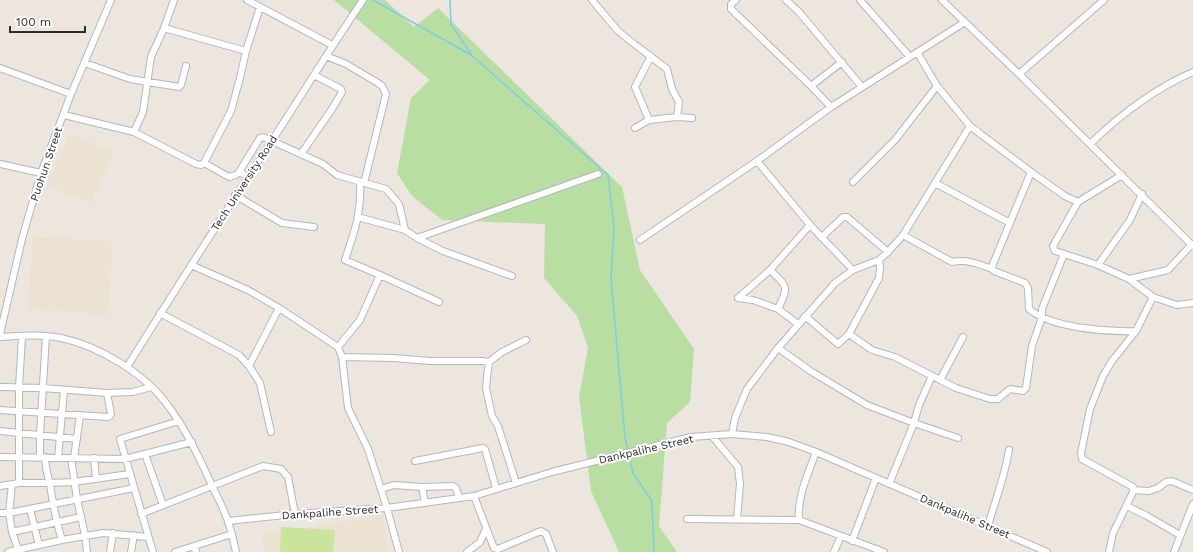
<svg xmlns="http://www.w3.org/2000/svg" width="1193" height="552" font-family="'Work Sans',sans-serif">
  <style>
    .education { fill: #ece2d1 }
    .green { fill: #b9dea1 }
    .pitch { fill: #cae49e }
    .lines { fill: none; stroke-linecap: round; stroke-linejoin: round }
    .stream { stroke: #7ccee4; stroke-width: 1.5 }
    .minor-casing { stroke: #b3b6be; stroke-width: 8 }
    .minor { stroke: #fff; stroke-width: 6 }
    .labels { text-anchor: middle; stroke-width: 4; stroke-linejoin: round; paint-order: stroke }
    .street-label { font-size: 11px; fill: #2c2c2c; stroke: #fff }
  </style>
  <rect width="100%" height="100%" fill="#ece6df"/>
  <path class="education" d="M 69,133 L 114,152 L 91,204 L 46,185 Z
    M 33,236 L 113,241 L 108,315 L 28,309 Z
    M 383,515 L 388,552 L 265,552 L 262,535 Z"/>
  <path class="green" d="M 334,0 L 385,0 L 414,27 L 438,8 L 622,187 L 640,270 L 694,349 L 690,402 L 667,423 L 659,526 L 677,552 L 619,552 L 591,491 L 579,397 L 588,348 L 577,316 L 544,278 L 545,224 L 442,220 L 412,196 L 397,173 L 411,98 L 430,80 Z"/>
  <path class="pitch" d="M 281,527 L 335,530 L 333,552 L 280,552 Z"/>
  <g class="lines">
    <path class="stream" d="M 373,0 L 471,55 L 608,175 L 614,227 L 611,279 L 625,437 L 628,451
      M 450,0 L 451,24 L 471,54
      M 629,455 L 633,473 L 652,501 L 654,552"/>
    <g class="minor-casing">
      <path id="minor" d="M 247,0 L 332,45
        M 592,0 L 618,31 L 633,43 L 667,69 L 672,89 L 679,102 L 677,117
        M 736,0 L 731,4 L 731,9 L 811,86 L 831,107
        M 786,0 L 799,12 L 862,87
        M 860,0 L 910,57
        M 942,0 L 1019,74 L 1193,246
        M 164,28 L 246,51
        M 917,52 L 937,86 L 970,126 L 1031,172 L 1065,196 L 1078,202
        M 326,56 L 346,64 L 378,83 L 382,86 L 386,94 L 364,183
        M 85,63 L 130,79 L 179,87 L 181,85 L 186,66
        M 0,68 L 71,94
        M 1019,74 L 1104,0
        M 811,86 L 842,62
        M 64,115 L 134,132 L 143,112 L 151,57 L 164,28 L 174,0
        M 649,120 L 677,117 L 692,118
        M 635,128 L 649,120 L 635,87 L 651,56
        M 134,132 L 196,164 L 201,165 L 204,163 L 231,111 L 240,78 L 246,51 L 260,7
        M 1090,144 C 1120,115 1154,89 1193,72
        M 301,154 L 332,109 L 342,92 L 341,89 L 314,75
        M 757,161 L 810,225 L 853,270
        M 204,163 L 229,177 L 236,175 L 239,172 L 243,174
        M 0,164 L 41,173
        M 239,172 L 260,138 L 263,137 L 323,164 L 337,175 L 386,189 L 399,204 L 405,230 L 417,238 L 598,174
        M 1122,175 L 1078,202 L 1053,246 L 1055,251 L 1098,265 L 1129,279 L 1153,297 L 1177,305 L 1193,303
        M 360,182 C 362,212 354,233 345,260 L 380,275 L 439,302
        M 853,182 L 895,140 L 937,86
        M 935,183 L 1010,223
        M 235,195 L 282,223 L 314,227
        M 358,217 L 405,230
        M 903,235 L 952,262 C 967,259 979,264 992,269 L 994,271 L 1025,283 L 1028,288 L 1029,309 C 1051,328 1107,332 1136,331
        M 822,237 L 843,217 L 847,217 L 888,252
        M 417,238 L 443,251 L 512,276
        M 640,240 L 757,161 L 831,107 L 965,22
        M 191,265 L 248,290 L 279,308 L 338,347 L 342,357 L 348,408 L 368,449 L 387,508 L 399,552
        M 1098,265 L 1130,220 L 1142,194
        M 992,269 L 993,264 L 1031,172
        M 770,270 C 788,287 789,286 778,309 L 798,324
        M 1129,279 L 1168,270 L 1192,244
        M 738,298 L 770,270 L 810,225
        M 738,298 L 753,300 L 778,309
        M 160,313 L 239,355 L 249,366 L 279,308
        M 805,316 L 838,344 L 849,334 L 879,278 L 880,268 L 879,260
        M 0,334 L 22,239 L 41,173 L 71,94 L 111,0
        M 849,334 L 872,350 L 895,357 L 956,388 L 990,399 L 998,399 L 1010,389 L 1023,391 L 1026,388 L 1032,346 L 1042,317 L 1042,309 L 1064,254
        M 0,337 C 20,336 41,334 61,338 C 99,346 146,374 169,407 C 186,430 198,455 210,481 C 214,491 220,501 224,511 C 230,524 233,538 236,552
        M 338,347 L 360,320 L 380,275
        M 778,348 L 812,372 L 867,405 L 914,423 L 958,438
        M 342,357 L 394,358 L 430,361 L 482,361 L 489,362
        M 249,366 L 260,383 L 271,432
        M 127,367 C 178,285 231,203 284,122 C 310,81 336,40 363,0
        M 940,380 L 963,337
        M 0,387 L 43,388 L 107,393 L 133,392 L 151,387
        M 0,410 L 108,417 L 110,416 L 111,414 L 107,393
        M 0,431 L 77,439
        M 732,434 L 735,418 L 747,389 L 778,348 L 835,283 L 853,270 L 879,260 L 888,252 L 903,235 L 970,126
        M 712,436 L 738,467 L 740,484 L 737,519
        M 145,454 L 163,505
        M 0,457 L 125,459 L 192,442
        M 40,457 L 40,434 L 46,336
        M 45,457 C 45,467 48,476 50,485 C 53,504 56,522 62,540
        M 58,458 L 64,390
        M 71,458 L 77,499 L 85,535 L 87,552
        M 74,458 L 80,416
        M 94,458 L 96,479
        M 415,461 L 483,448 L 485,449 L 496,488
        M 19,483 L 19,388 L 22,336
        M 516,483 L 498,426 L 492,416 L 486,388 L 487,377 L 489,362 L 502,352 L 526,340
        M 12,484 L 9,513 L 12,532 L 19,552
        M 889,484 L 914,423 L 919,405 L 932,376
        M 0,486 L 19,483 L 50,483 L 74,482 L 129,474
        M 422,487 L 425,503
        M 381,489 L 394,485 L 422,487 L 453,486 L 456,488 L 459,498
        M 1133,490 L 1149,491 L 1158,488 L 1166,482 L 1172,481 L 1193,490
        M 474,496 L 494,548 L 498,549 L 541,531 L 546,534 L 553,552
        M 1127,506 L 1147,516 L 1180,535
        M 30,509 L 39,545
        M 0,513 L 9,513 L 134,488
        M 141,514 L 263,466 L 281,469 L 288,477 L 295,514
        M 687,519 L 799,520 L 884,552
        M 799,520 C 797,497 808,474 816,452
        M 228,521 L 295,514 L 387,508 L 474,496 L 552,472 L 691,437 L 732,434 L 767,437 L 789,442 L 816,452 L 1047,552
        M 988,526 C 995,501 1005,476 1009,450
        M 12,532 L 81,517
        M 852,541 L 876,478
        M 8,552 L 62,540 L 103,533 L 148,537
        M 110,552 L 113,533
        M 131,552 L 134,535
        M 153,552 L 120,439 L 179,421
        M 175,552 L 194,546
        M 196,552 L 194,546 L 232,534
        M 467,552 L 480,542 L 486,529
        M 834,552 L 841,536
        M 1109,552 L 1113,533 L 1133,492 L 1133,487 L 1082,459 L 1081,453 L 1090,409 L 1103,376 L 1112,361 L 1136,331 L 1153,297
        M 1174,552 L 1193,504"/>
    </g>
    <use href="#minor" class="minor"/>
  </g>
  <g class="labels">
    <g class="street-label">
      <text transform="translate(46 164) rotate(-71)" y="4">Puohun Street</text>
      <text transform="translate(244 183) rotate(-57)" y="4">Tech University Road</text>
      <text transform="translate(646 449) rotate(-13)" y="4">Dankpalihe Street</text>
      <text transform="translate(330 512) rotate(-4)" y="4">Dankpalihe Street</text>
      <text transform="translate(965 516) rotate(23)" y="4">Dankpalihe Street</text>
    </g>
  </g>
  <path d="M10 26v6h75v-6" fill="none" stroke="#2c2c2c" stroke-width="2"/>
  <text x="16" y="26" font-size="12" fill="#2c2c2c" stroke="#ffffff" stroke-width="3" paint-order="stroke">100 m</text>
</svg>
